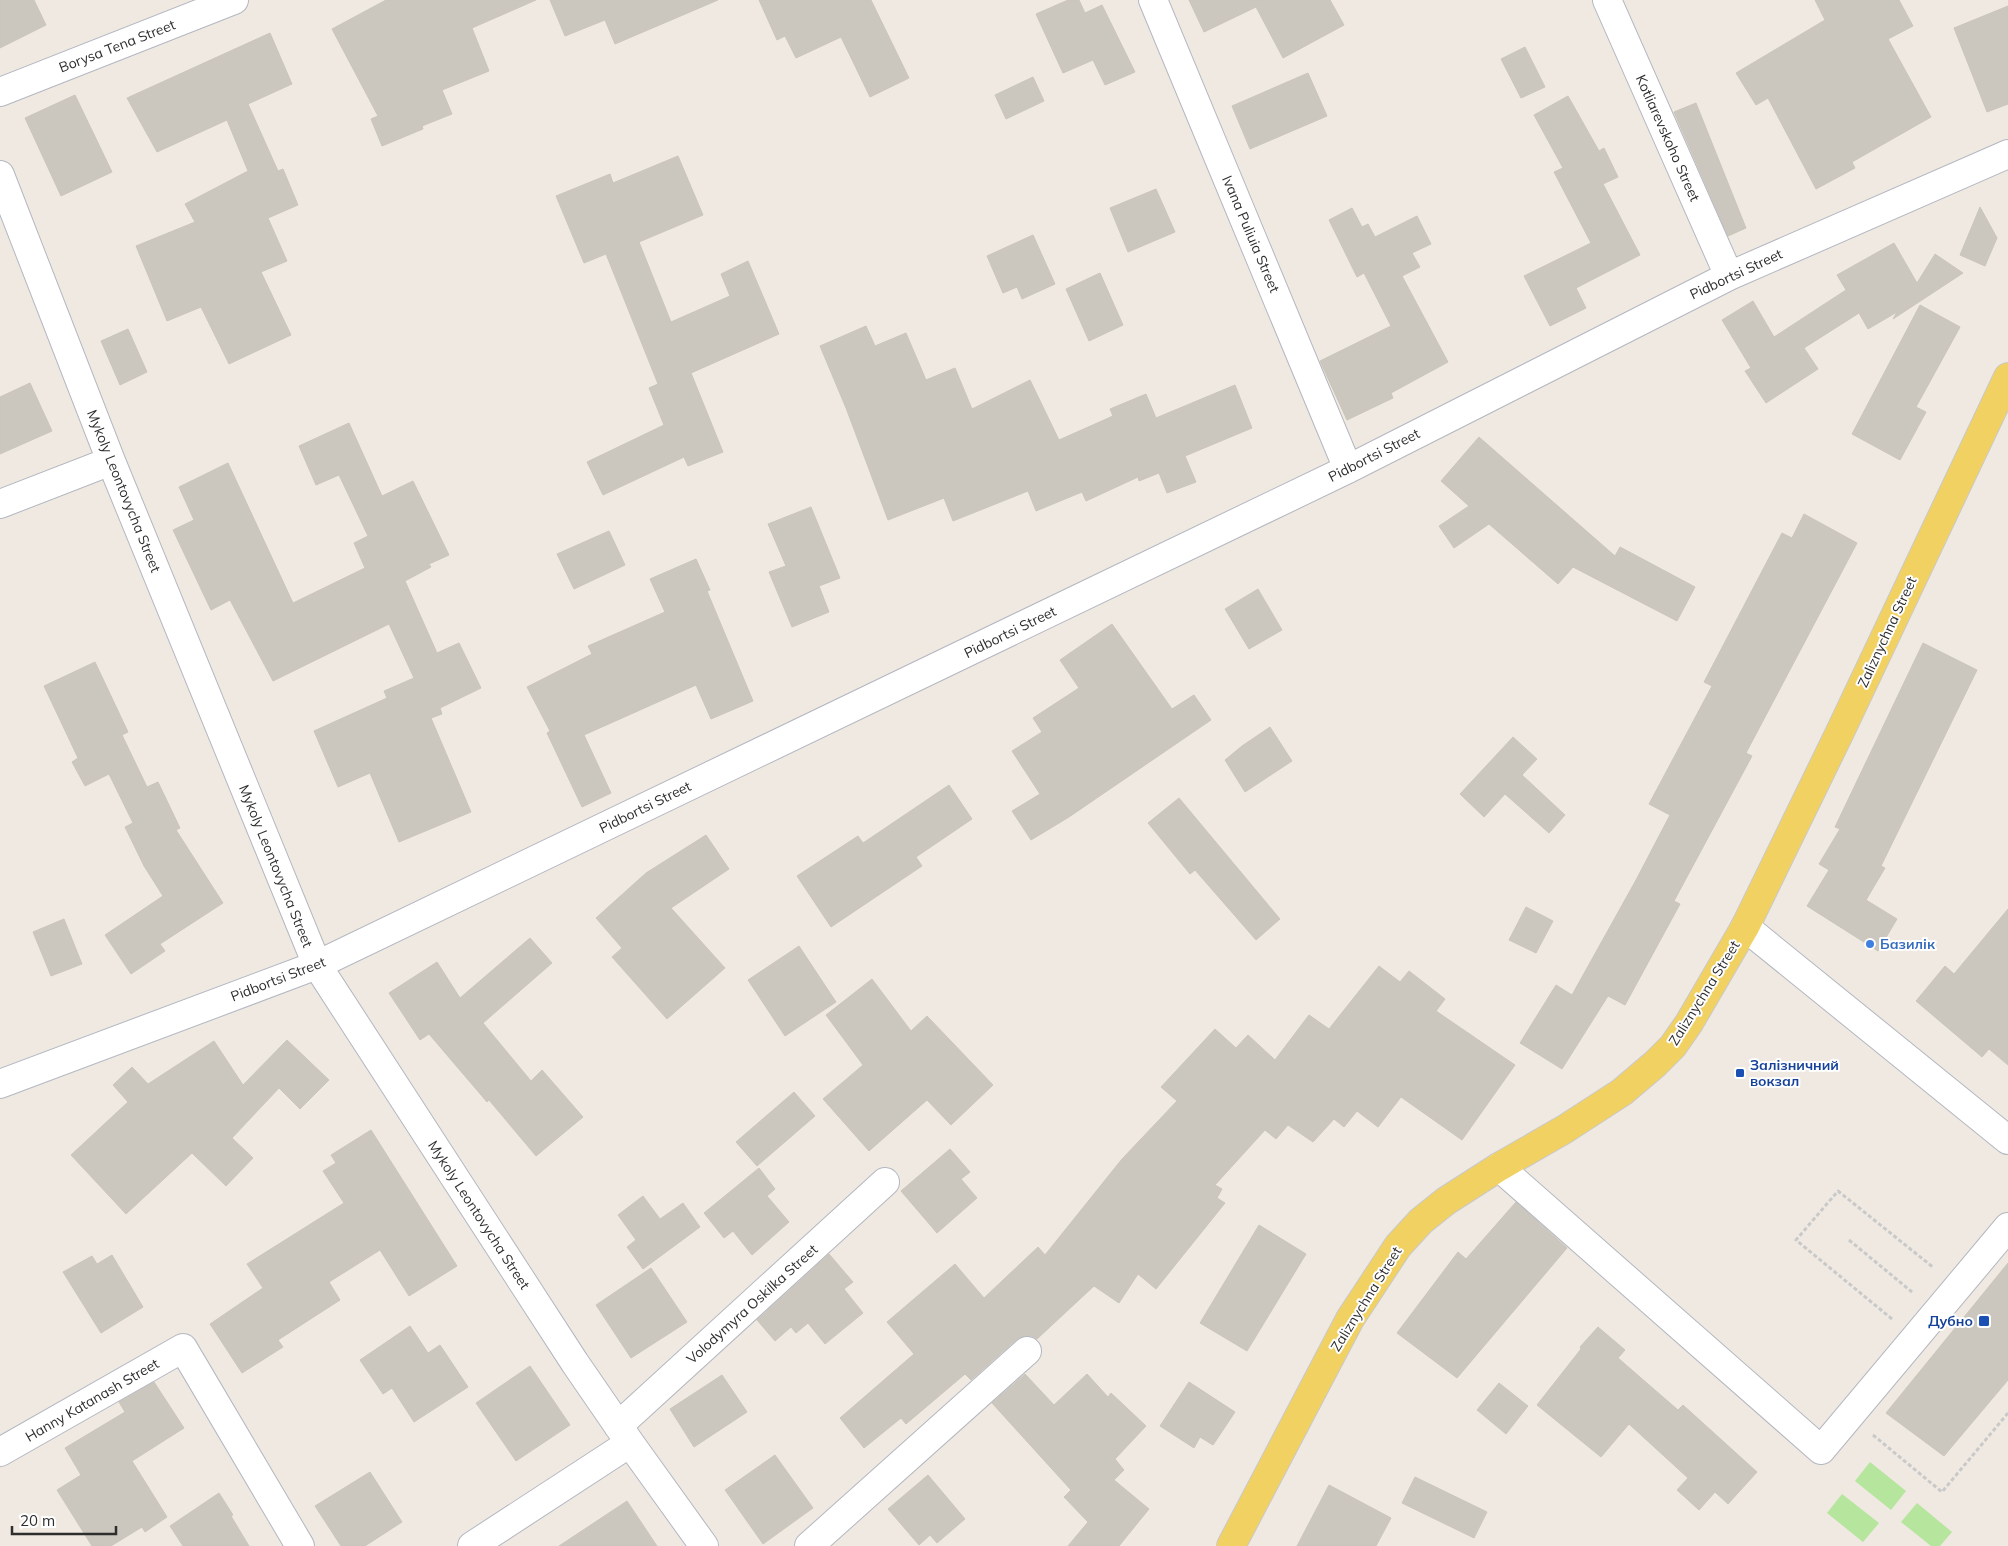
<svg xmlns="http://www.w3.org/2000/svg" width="2008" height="1546" font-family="Mulish,sans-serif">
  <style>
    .green { fill: #b6e59e }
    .building { fill: #cbc7bf; stroke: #cbc5ba }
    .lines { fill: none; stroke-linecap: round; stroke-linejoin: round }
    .minor-casing { stroke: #b4b7c1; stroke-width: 30 }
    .major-casing { stroke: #c9c9c9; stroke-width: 30 }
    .path { stroke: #c9c9c9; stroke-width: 3; stroke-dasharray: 4 2.5; stroke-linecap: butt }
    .minor { stroke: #fff; stroke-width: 28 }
    .major { stroke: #f2d163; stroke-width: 28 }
    .shop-dot { fill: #3f7fe0; stroke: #fff; stroke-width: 2 }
    .transit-dot { fill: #1a4fb4; stroke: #fff; stroke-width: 2 }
    .labels { text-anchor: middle; stroke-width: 4; stroke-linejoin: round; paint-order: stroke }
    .street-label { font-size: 14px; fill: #2e2e2e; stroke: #fff }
    .shop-label { font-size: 14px; font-weight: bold; fill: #366cbe; stroke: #fff; text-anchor: start }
    .transit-label { font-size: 14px; font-weight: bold; fill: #164399; stroke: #fff; text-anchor: start }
  </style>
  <rect width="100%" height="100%" fill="#efe9e1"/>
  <path class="green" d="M 1870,1462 L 1906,1491 L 1891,1510 L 1855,1481 Z
    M 1842,1494 L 1879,1523 L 1863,1542 L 1827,1513 Z
    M 1917,1503 L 1952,1532 L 1940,1546 L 1931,1546 L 1901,1522 Z"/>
  <path class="building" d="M 0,0 L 34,0 L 46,25 L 0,48 Z
    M 386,0 L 536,0 L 472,28 L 489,71 L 442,90 L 452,114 L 422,126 L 423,129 L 382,146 L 371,119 L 378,116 L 332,29 Z
    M 550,0 L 718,0 L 615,44 L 605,20 L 565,36 Z
    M 759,0 L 871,0 L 909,78 L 870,97 L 841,37 L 796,58 L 785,36 L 777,40 Z
    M 1068,0 L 1079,0 L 1085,13 L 1102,5 L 1135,72 L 1105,85 L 1093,60 L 1063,73 L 1036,14 Z
    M 1189,0 L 1330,0 L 1344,25 L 1283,58 L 1256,7 L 1204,32 Z
    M 1815,0 L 1899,0 L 1913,26 L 1888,39 L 1931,117 L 1852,162 L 1855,168 L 1816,189 L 1768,98 L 1756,105 L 1736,73 L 1825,20 Z
    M 2008,6 L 2008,104 L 1987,112 L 1954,28 Z
    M 270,33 L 292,84 L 248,104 L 278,171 L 283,169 L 298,205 L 268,218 L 287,261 L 261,272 L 291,335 L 229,364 L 201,307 L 167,321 L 136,246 L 195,222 L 185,204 L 248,171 L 227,120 L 157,152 L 127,98 Z
    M 1525,47 L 1545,87 L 1521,98 L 1501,59 Z
    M 1308,73 L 1327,116 L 1250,149 L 1232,106 Z
    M 1033,77 L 1044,101 L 1006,119 L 995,95 Z
    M 75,95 L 112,172 L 61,196 L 25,118 Z
    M 1568,96 L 1599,151 L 1604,148 L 1618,177 L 1603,184 L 1640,255 L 1576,288 L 1586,308 L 1550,326 L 1524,276 L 1591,243 L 1554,172 L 1563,168 L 1534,115 Z
    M 1696,103 L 1746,228 L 1728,236 L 1674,112 Z
    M 678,156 L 703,215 L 639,242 L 671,322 L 730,296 L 721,274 L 748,261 L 779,334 L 691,373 L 723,452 L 688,466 L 684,457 L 603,495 L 587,462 L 664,425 L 649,388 L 658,384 L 606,254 L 584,263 L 556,196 L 610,174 L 613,183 Z
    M 1156,189 L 1175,232 L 1128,252 L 1110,208 Z
    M 1980,207 L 1997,238 L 1985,266 L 1960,255 Z
    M 1352,208 L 1362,227 L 1368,224 L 1375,237 L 1417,216 L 1431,244 L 1412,253 L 1420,267 L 1402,276 L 1448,362 L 1391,393 L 1393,398 L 1347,420 L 1320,361 L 1391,326 L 1364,273 L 1357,277 L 1329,220 Z
    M 1033,235 L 1055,284 L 1022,299 L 1017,287 L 1003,293 L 987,256 Z
    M 1894,243 L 1917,283 L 1935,254 L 1963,273 L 1893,319 L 1897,312 L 1868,329 L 1859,313 L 1804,348 L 1818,369 L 1766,403 L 1745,371 L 1751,368 L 1722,320 L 1753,301 L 1774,337 L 1846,290 L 1837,275 Z
    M 1100,273 L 1123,325 L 1089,341 L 1066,289 Z
    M 1920,305 L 1960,327 L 1916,407 L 1926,412 L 1900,460 L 1852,434 Z
    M 866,326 L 875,346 L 906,333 L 926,380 L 955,368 L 972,409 L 1030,380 L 1059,440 L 1113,416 L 1110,409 L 1146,394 L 1156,418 L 1235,385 L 1252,428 L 1185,456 L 1196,482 L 1167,493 L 1159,473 L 1139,481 L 1138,477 L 1086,501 L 1082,492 L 1036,511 L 1028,491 L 953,521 L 944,498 L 888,520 L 846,408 L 820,346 Z
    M 128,329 L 147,372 L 120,385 L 101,341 Z
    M 30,383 L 52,431 L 0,454 L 0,397 Z
    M 349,423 L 382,496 L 413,481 L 449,555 L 429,564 L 431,567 L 405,581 L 437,653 L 459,643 L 481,688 L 440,708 L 442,714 L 431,718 L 471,812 L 399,842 L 370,773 L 338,787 L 314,731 L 387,698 L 384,691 L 414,678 L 389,624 L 273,681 L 230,600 L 211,610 L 173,530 L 194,520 L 179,487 L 228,463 L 293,603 L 365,568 L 354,543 L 368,536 L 339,475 L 316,485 L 299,446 Z
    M 1479,437 L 1615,556 L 1620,547 L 1695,587 L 1677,621 L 1573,567 L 1558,584 L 1489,524 L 1454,548 L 1439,526 L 1469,506 L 1441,481 Z
    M 811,507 L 840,578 L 819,586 L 829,612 L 792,627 L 769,572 L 786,566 L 768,524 Z
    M 1804,514 L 1857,543 L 1746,753 L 1752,756 L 1674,901 L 1680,904 L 1625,1005 L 1608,996 L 1562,1069 L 1520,1043 L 1556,985 L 1572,995 L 1636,880 L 1670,815 L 1649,804 L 1712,686 L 1704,682 L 1782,533 L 1792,538 Z
    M 609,531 L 625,565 L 574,589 L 557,554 Z
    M 696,559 L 710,590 L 707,591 L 753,701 L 711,719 L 696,685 L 584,735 L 611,793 L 582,807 L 547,733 L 550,731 L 527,687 L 592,654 L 588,646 L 665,612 L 650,579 Z
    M 1258,589 L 1282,630 L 1249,649 L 1225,609 Z
    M 1112,624 L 1172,709 L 1194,695 L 1211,720 L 1069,817 L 1031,840 L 1012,811 L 1040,794 L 1012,751 L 1042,732 L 1033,718 L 1079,688 L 1060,660 Z
    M 1923,643 L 1977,670 L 1881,866 L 1885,868 L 1866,900 L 1897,919 L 1878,951 L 1807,906 L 1829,870 L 1819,864 L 1840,829 L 1835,827 Z
    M 95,662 L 128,732 L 122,735 L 147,787 L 158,782 L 180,828 L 176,830 L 223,903 L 160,944 L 165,951 L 131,974 L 105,935 L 163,896 L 144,866 L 125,827 L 133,823 L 109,774 L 85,786 L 72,762 L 78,758 L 44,686 Z
    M 1270,727 L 1292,761 L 1245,792 L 1225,760 L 1242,746 Z
    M 1513,737 L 1537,759 L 1522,775 L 1565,815 L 1549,833 L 1505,794 L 1484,817 L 1460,794 Z
    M 949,785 L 972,819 L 916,857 L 922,866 L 831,927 L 797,876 L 858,836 L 863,843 Z
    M 1179,798 L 1280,919 L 1256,940 L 1195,870 L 1190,874 L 1148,823 Z
    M 706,835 L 729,869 L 671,908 L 725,968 L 667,1019 L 612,957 L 622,948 L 596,918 L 646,873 Z
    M 1526,907 L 1553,921 L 1536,953 L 1509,940 Z
    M 2008,909 L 2008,1065 L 1989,1049 L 1982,1057 L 1916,1001 L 1945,966 L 1954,974 Z
    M 64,919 L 82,964 L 51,976 L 33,932 Z
    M 530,938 L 552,963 L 483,1023 L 531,1081 L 542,1070 L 583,1117 L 536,1156 L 489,1100 L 487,1102 L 429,1034 L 420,1040 L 389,993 L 437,962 L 460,998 Z
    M 799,946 L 836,1002 L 785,1036 L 748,980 Z
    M 1379,966 L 1400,982 L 1409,971 L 1445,999 L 1436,1011 L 1515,1065 L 1462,1140 L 1401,1097 L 1378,1127 L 1357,1111 L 1344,1127 L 1334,1119 L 1313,1142 L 1288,1125 L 1276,1139 L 1265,1130 L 1215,1185 L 1222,1189 L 1217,1198 L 1225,1203 L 1156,1289 L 1138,1274 L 1119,1303 L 1094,1286 L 1037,1339 L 1031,1336 L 1024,1336 L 1017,1339 L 971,1380 L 965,1374 L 906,1424 L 901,1418 L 864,1448 L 840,1418 L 914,1354 L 887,1322 L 955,1264 L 984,1298 L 1038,1247 L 1045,1255 L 1122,1159 L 1177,1101 L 1161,1087 L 1215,1029 L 1236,1048 L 1248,1035 L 1275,1060 L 1309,1015 L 1329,1029 Z
    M 872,979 L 911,1031 L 927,1016 L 993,1085 L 951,1125 L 927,1100 L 869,1151 L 823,1099 L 863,1065 L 826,1015 Z
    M 287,1040 L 329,1080 L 300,1109 L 279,1088 L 232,1138 L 253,1158 L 226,1186 L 192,1153 L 126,1214 L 71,1155 L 128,1102 L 113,1085 L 132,1067 L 148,1084 L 214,1041 L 243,1085 Z
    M 794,1092 L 815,1116 L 757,1166 L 736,1142 Z
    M 371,1130 L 457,1266 L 409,1296 L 380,1250 L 329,1282 L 340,1300 L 278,1340 L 283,1347 L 242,1373 L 210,1324 L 263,1288 L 247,1264 L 344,1203 L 323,1171 L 336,1163 L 331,1155 Z
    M 950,1149 L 970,1172 L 961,1179 L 977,1198 L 937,1233 L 901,1191 Z
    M 759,1168 L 775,1189 L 767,1196 L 789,1222 L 752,1255 L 733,1231 L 724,1238 L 704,1213 Z
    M 643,1196 L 660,1219 L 683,1203 L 700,1227 L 643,1269 L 627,1247 L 636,1240 L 618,1215 Z
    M 1516,1202 L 1567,1248 L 1457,1378 L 1397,1333 L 1458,1252 L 1466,1259 Z
    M 1259,1225 L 1306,1254 L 1247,1351 L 1200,1323 Z
    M 829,1254 L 853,1282 L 844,1289 L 863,1313 L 825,1344 L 808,1323 L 796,1333 L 791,1327 L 775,1341 L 757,1320 Z
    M 112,1255 L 143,1307 L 101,1333 L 63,1272 L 92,1256 L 97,1264 Z
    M 2008,1263 L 2008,1380 L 1944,1456 L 1886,1413 Z
    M 651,1268 L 687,1322 L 631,1358 L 596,1305 Z
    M 410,1326 L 428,1353 L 440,1345 L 468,1387 L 414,1422 L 392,1388 L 383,1394 L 360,1360 Z
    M 1598,1327 L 1625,1350 L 1618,1358 L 1678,1410 L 1683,1405 L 1757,1472 L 1728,1504 L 1715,1492 L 1699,1510 L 1677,1490 L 1688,1478 L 1629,1424 L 1601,1457 L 1537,1405 L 1581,1349 L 1580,1347 Z
    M 530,1366 L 570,1425 L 516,1461 L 476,1403 Z
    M 1025,1374 L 1054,1405 L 1087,1374 L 1108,1397 L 1111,1393 L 1146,1426 L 1115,1459 L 1124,1470 L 1114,1480 L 1149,1509 L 1119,1546 L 1068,1546 L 1088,1522 L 1064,1497 L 1071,1490 L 992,1403 Z
    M 722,1375 L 747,1412 L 694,1447 L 670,1409 Z
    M 154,1382 L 184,1428 L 132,1461 L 167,1517 L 145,1532 L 142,1527 L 111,1546 L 92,1546 L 57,1490 L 81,1475 L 65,1448 L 125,1412 L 119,1402 Z
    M 1189,1382 L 1235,1412 L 1213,1445 L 1200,1437 L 1194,1448 L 1160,1426 Z
    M 1499,1383 L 1528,1406 L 1506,1434 L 1477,1410 Z
    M 775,1455 L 813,1508 L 763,1544 L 725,1490 Z
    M 370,1472 L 402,1522 L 365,1546 L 341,1546 L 315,1506 Z
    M 928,1475 L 965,1519 L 937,1543 L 930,1535 L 919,1545 L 888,1509 Z
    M 1415,1477 L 1487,1512 L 1474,1538 L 1402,1503 Z
    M 1329,1485 L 1391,1518 L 1376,1546 L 1297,1546 Z
    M 219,1493 L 233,1515 L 231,1516 L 249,1546 L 183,1546 L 170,1526 Z
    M 627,1501 L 657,1546 L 559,1546 Z"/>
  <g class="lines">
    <g class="minor-casing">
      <path id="minor" d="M 1153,0 L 1348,469
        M 1607,0 L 1729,276
        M 0,92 L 234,0
        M 0,175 L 111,461 L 317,965 L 575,1363 L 630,1443 L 704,1546
        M 0,504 L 111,461
        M 1745,927 L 2008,1140
        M 0,1084 L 317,965 L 1348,469 L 1729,276 L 2008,154
        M 1499,1167 L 1821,1450 L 2008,1227
        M 618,1426 L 885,1182
        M 0,1452 L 183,1348 L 300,1546
        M 472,1546 L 630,1443
        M 809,1546 L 1027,1351"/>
    </g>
    <g class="major-casing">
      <path id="major" d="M 1231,1546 L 1350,1319 L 1398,1246 L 1421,1221 L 1446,1201 L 1499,1167 L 1565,1129 L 1622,1092 L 1655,1064 L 1673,1046 L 1689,1023 L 1745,927 L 1840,732 L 2008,377"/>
    </g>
    <path class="path" d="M 1849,1240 L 1912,1292
      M 1892,1319 L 1796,1240 L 1838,1191 L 1934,1268
      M 1873,1435 L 1942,1492 L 2008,1413"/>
    <use href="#minor" class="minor"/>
    <use href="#major" class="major"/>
  </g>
  <circle class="shop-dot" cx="1870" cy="944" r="5"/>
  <g class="transit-dot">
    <rect x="1735" y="1068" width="10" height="10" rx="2.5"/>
    <rect x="1978" y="1315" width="12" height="12" rx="2.5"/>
  </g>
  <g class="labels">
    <g class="street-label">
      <text transform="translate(117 46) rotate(-21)" y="5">Borysa Tena Street</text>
      <text transform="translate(1668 138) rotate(66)" y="5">Kotliarevskoho Street</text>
      <text transform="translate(1251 234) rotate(67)" y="5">Ivana Puliuia Street</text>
      <text transform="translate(1736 274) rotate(-25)" y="5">Pidbortsi Street</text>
      <text transform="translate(1374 455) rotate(-27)" y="5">Pidbortsi Street</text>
      <text transform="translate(124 491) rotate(68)" y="5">Mykoly Leontovycha Street</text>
      <text transform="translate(1010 632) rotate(-26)" y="5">Pidbortsi Street</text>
      <text transform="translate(1887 632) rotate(-65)" y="5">Zaliznychna Street</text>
      <text transform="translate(645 807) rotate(-26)" y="5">Pidbortsi Street</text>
      <text transform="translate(276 866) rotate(68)" y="5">Mykoly Leontovycha Street</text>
      <text transform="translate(278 979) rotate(-21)" y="5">Pidbortsi Street</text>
      <text transform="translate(1704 993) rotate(-58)" y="5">Zaliznychna Street</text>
      <text transform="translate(479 1215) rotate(57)" y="5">Mykoly Leontovycha Street</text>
      <text transform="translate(1366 1299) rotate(-58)" y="5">Zaliznychna Street</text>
      <text transform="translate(752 1304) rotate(-42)" y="5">Volodymyra Oskilka Street</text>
      <text transform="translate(92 1400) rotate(-30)" y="5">Hanny Katanash Street</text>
    </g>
    <g class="shop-label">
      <text x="1880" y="949">Базилік</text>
    </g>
    <g class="transit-label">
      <text x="1750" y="1070">Залізничний<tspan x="1750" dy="16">вокзал</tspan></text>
      <text x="1973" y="1326" text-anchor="end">Дубно</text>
    </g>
  </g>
  <path d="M12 1526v8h104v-8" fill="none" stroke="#2e2e2e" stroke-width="2.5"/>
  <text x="20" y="1526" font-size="15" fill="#2e2e2e" stroke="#ffffff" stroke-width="4" paint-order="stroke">20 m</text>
</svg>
